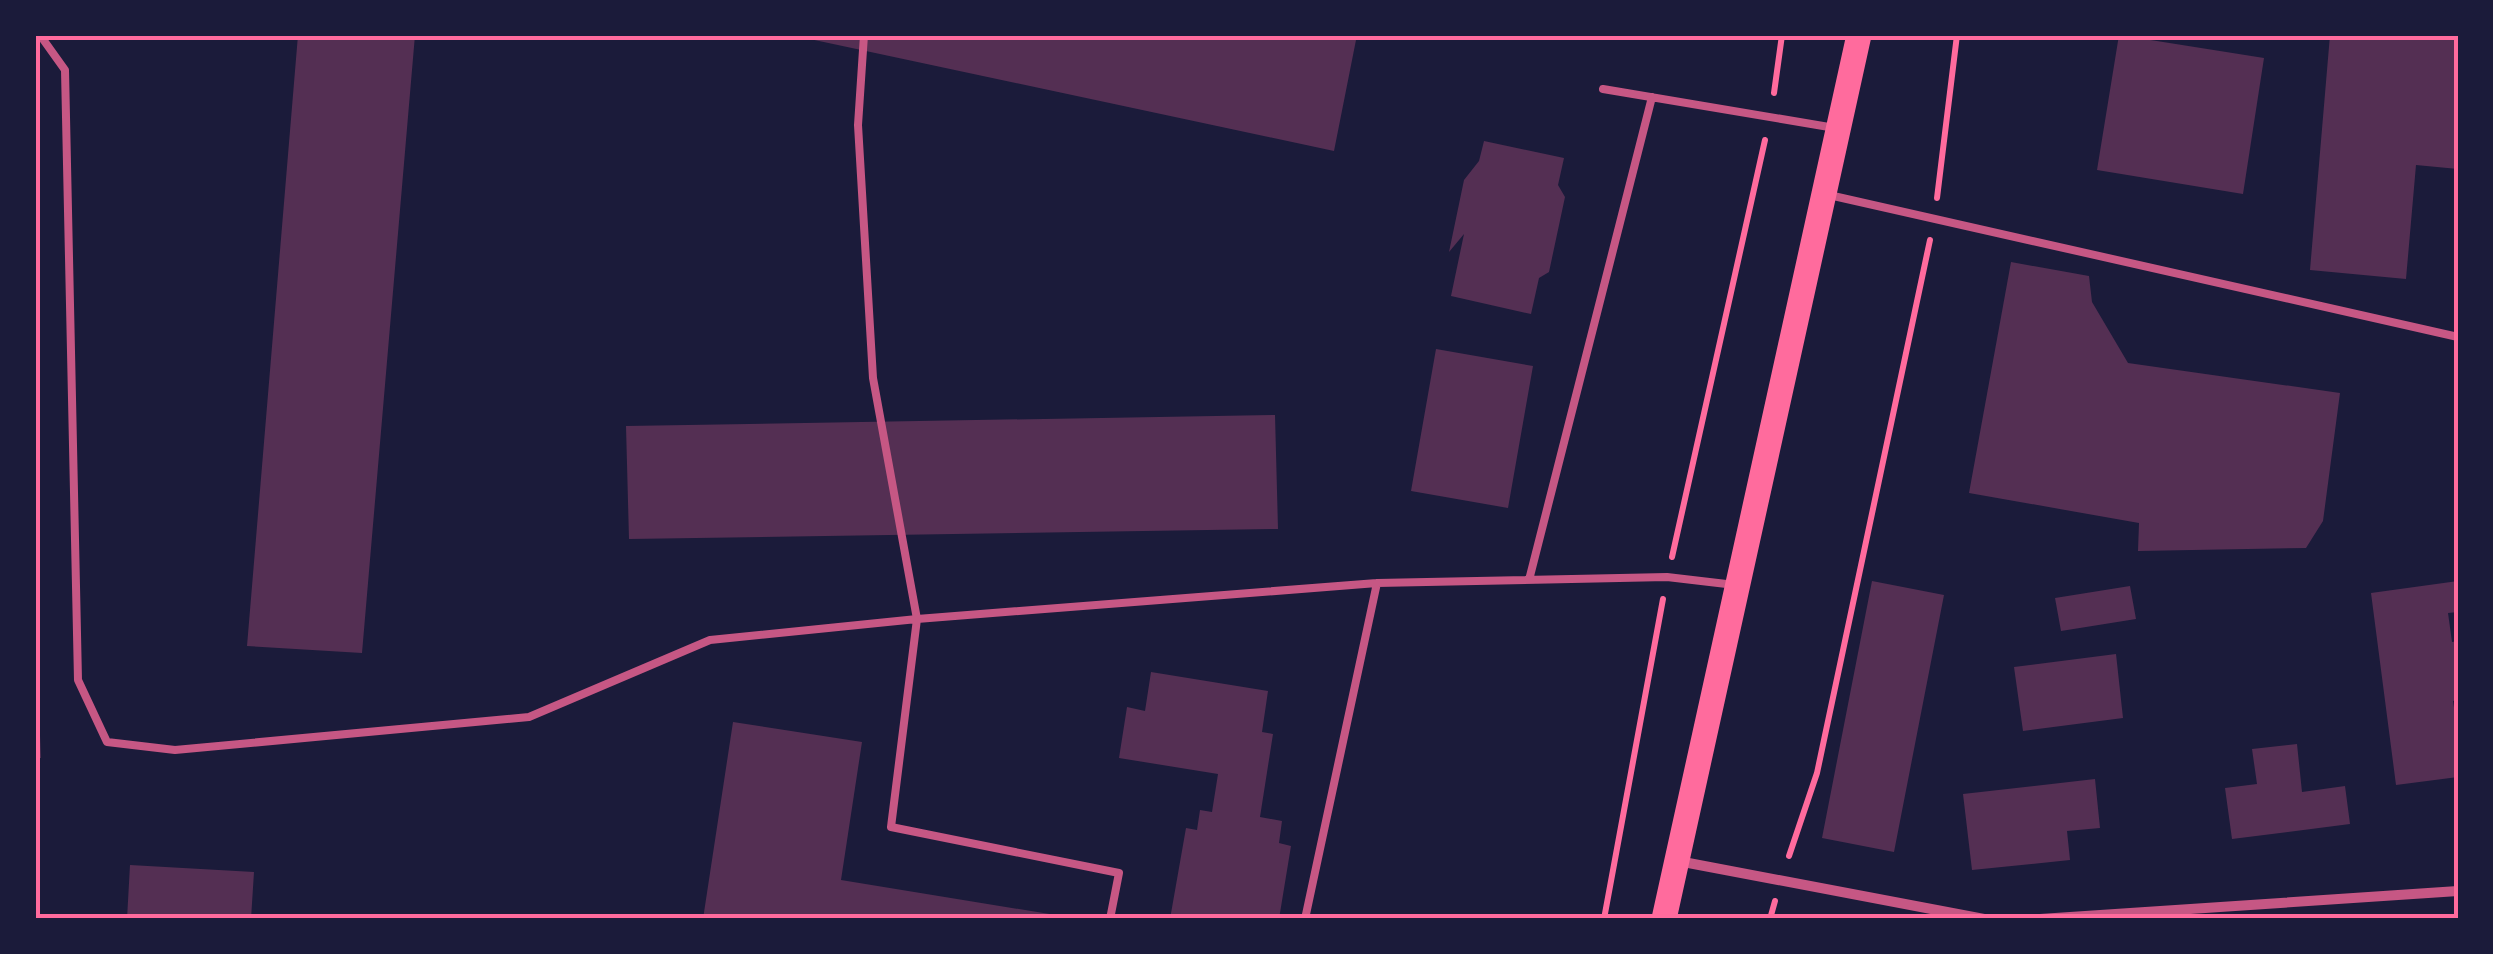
<svg xmlns="http://www.w3.org/2000/svg" width="2493" height="954" font-family="Barlow,sans-serif">
  <style>
    .building { fill: #542f53 }
    .lines { fill: none; stroke-linecap: round; stroke-linejoin: round }
    .path { stroke: #ff6b9d; stroke-width: 6 }
    .service { stroke: #c65784; stroke-width: 8 }
    .minor { stroke: #c65784; stroke-width: 10 }
    .primary { stroke: #ff6b9d; stroke-width: 25 }
    .neatline { fill: none; stroke: #ff6b9d; stroke-width: 4 }
  </style>
  <rect width="100%" height="100%" fill="#1b1b3a"/>
  <path class="building" d="M 298,35 L 415,35 L 362,653 L 247,646 Z
    M 791,35 L 1333,35 L 1356,40 L 1334,151 Z
    M 2119,35 L 2264,58 L 2243,194 L 2097,170 Z
    M 2330,35 L 2458,35 L 2458,169 L 2416,165 L 2406,279 L 2310,270 Z
    M 1484,141 L 1564,158 L 1558,185 L 1565,197 L 1549,272 L 1539,278 L 1531,314 L 1451,296 L 1464,234 L 1449,252 L 1464,180 L 1479,161 Z
    M 2011,262 L 2089,276 L 2092,302 L 2128,363 L 2340,393 L 2323,521 L 2306,548 L 2138,551 L 2139,523 L 1969,493 Z
    M 1436,349 L 1533,366 L 1508,508 L 1411,491 Z
    M 1275,415 L 1278,529 L 629,539 L 626,426 Z
    M 1872,581 L 1944,595 L 1894,852 L 1822,838 Z
    M 2458,581 L 2458,612 L 2448,613 L 2452,642 L 2458,641 L 2458,700 L 2453,701 L 2458,734 L 2458,777 L 2396,785 L 2371,593 Z
    M 2130,586 L 2136,619 L 2061,631 L 2055,598 Z
    M 2116,654 L 2123,718 L 2023,731 L 2014,667 Z
    M 1151,672 L 1268,691 L 1262,732 L 1273,734 L 1260,817 L 1282,821 L 1279,843 L 1291,846 L 1279,919 L 1170,919 L 1186,828 L 1197,830 L 1200,810 L 1212,812 L 1218,774 L 1119,758 L 1127,707 L 1145,711 Z
    M 35,690 L 38,690 L 41,758 L 35,758 Z
    M 733,722 L 862,742 L 841,880 L 1080,919 L 703,919 Z
    M 2297,744 L 2302,792 L 2345,786 L 2350,824 L 2232,839 L 2225,788 L 2257,784 L 2252,749 Z
    M 2095,779 L 2100,828 L 2067,831 L 2070,860 L 1972,870 L 1963,794 Z
    M 130,865 L 254,872 L 251,919 L 127,919 Z"/>
  <g class="lines">
    <path class="path" d="M 1774,93 L 1782,35
      M 1937,198 L 1957,35
      M 1672,557 L 1765,140
      M 1789,856 L 1817,773 L 1930,240
      M 1604,919 L 1663,599
      M 1770,919 L 1775,901"/>
    <path class="service" d="M 40,35 L 65,70 L 78,680 L 107,742 L 175,750 L 529,717 L 710,640 L 917,619 L 1377,583 L 1667,577 L 1735,585
      M 864,35 L 858,125 L 873,378 L 917,619 L 891,827 L 1119,873 L 1110,919
      M 1603,89 L 1835,128
      M 1829,195 L 2458,337
      M 1529,580 L 1652,97
      M 1305,919 L 1377,583"/>
    <path class="minor" d="M 1678,861 L 1984,919
      M 2040,919 L 2458,891"/>
    <path class="primary" d="M 1664,919 L 1859,35"/>
  </g>
  <rect width="2493" height="954" fill="none" stroke="#1b1b3a" stroke-width="75"/>
  <rect x="38" y="38" width="2418" height="878" class="neatline"/>
</svg>
